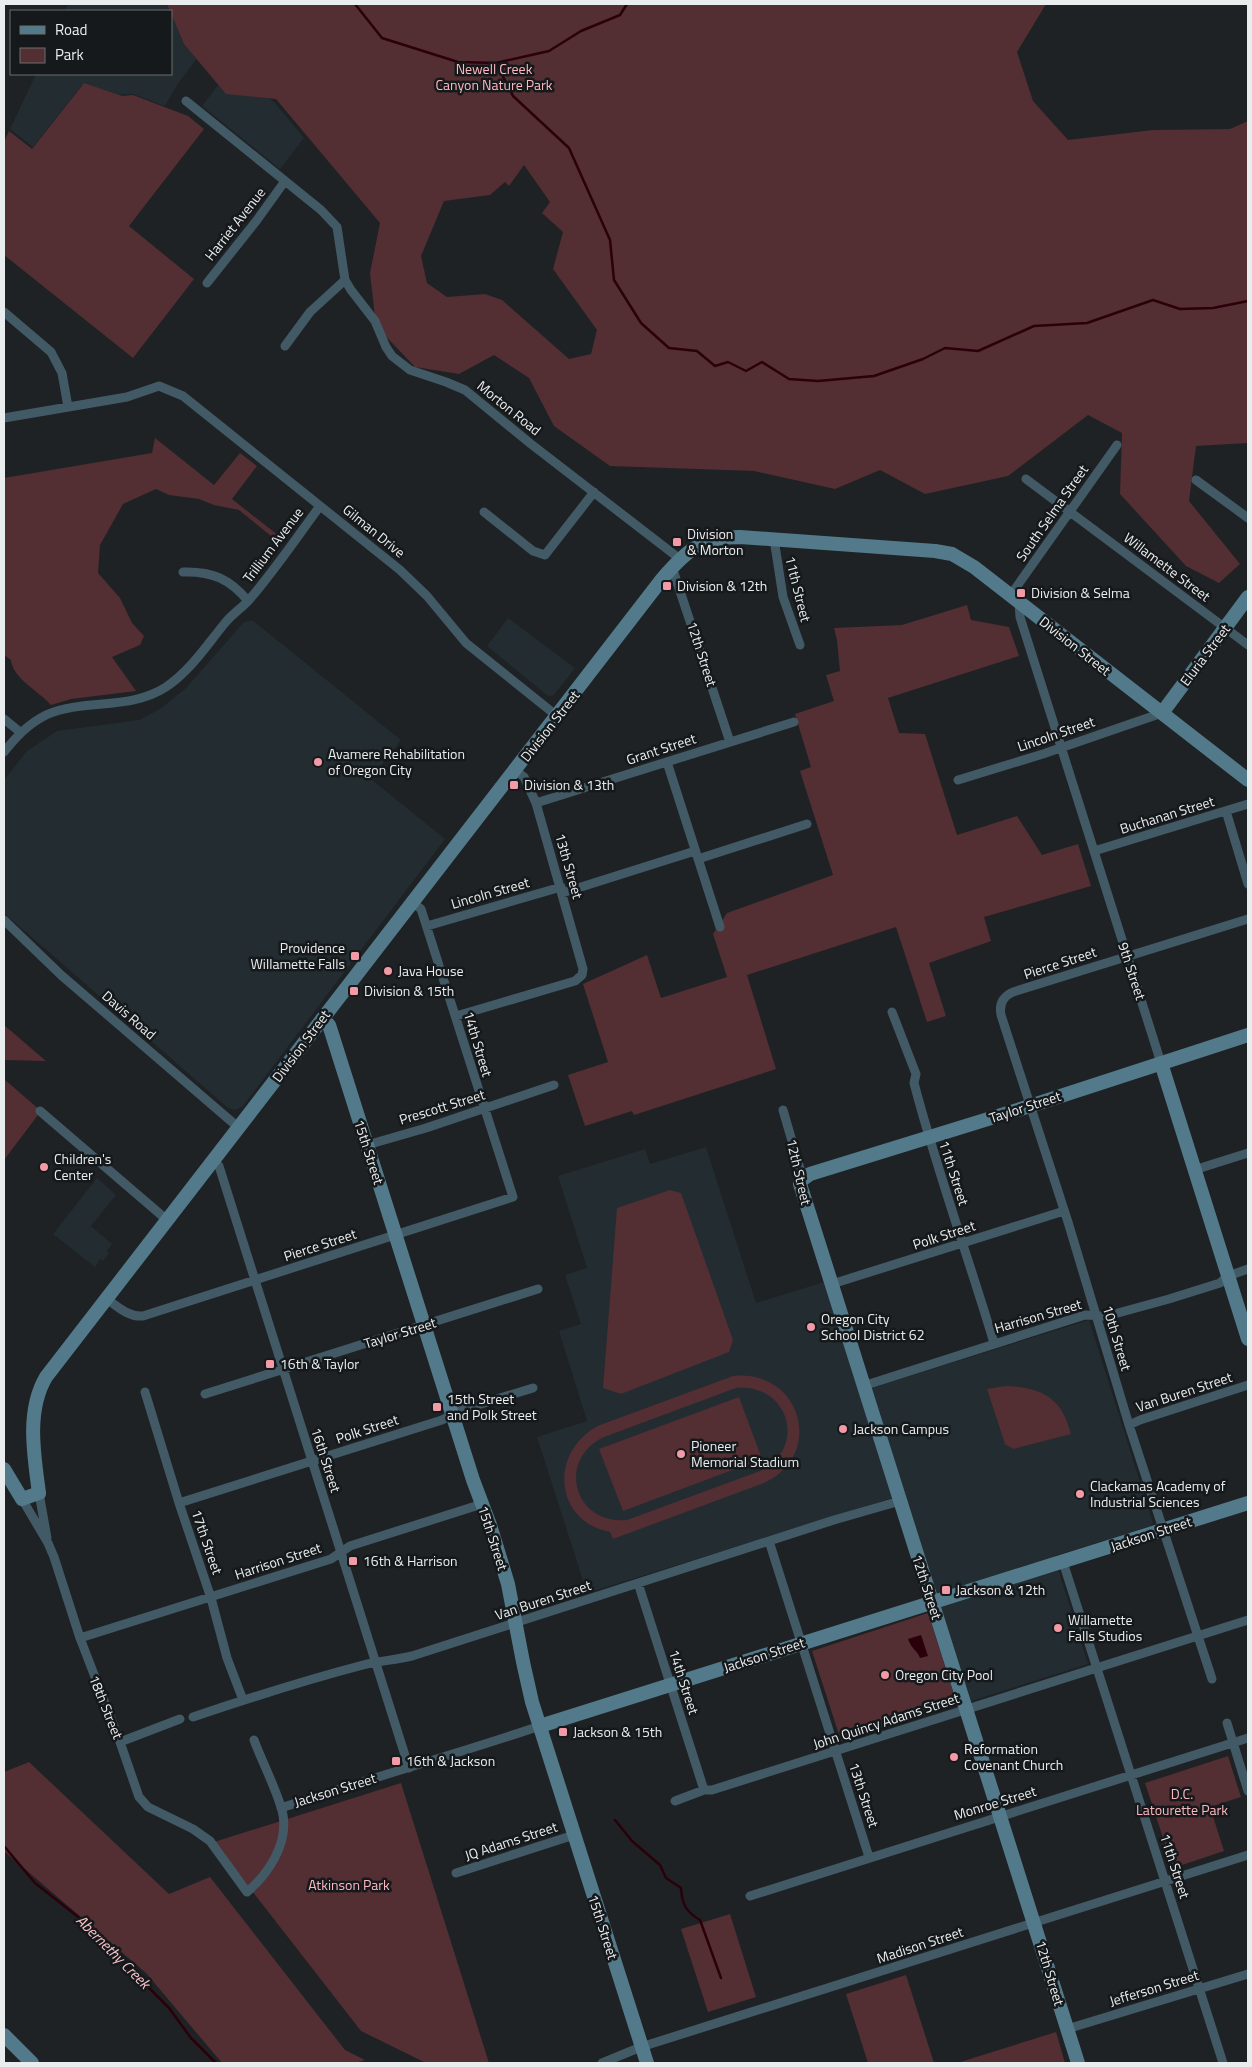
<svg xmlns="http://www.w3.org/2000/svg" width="1252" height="2067" font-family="'Titillium Web',sans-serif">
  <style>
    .built { fill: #222c31 }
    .green { fill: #532e33; fill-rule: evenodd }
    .water { fill: #2b000a }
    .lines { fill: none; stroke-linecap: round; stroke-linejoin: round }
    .stream { stroke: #2b000a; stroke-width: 2.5 }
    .street { stroke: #425a65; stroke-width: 9 }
    .secondary { stroke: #537a8b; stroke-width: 14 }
    .poi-dot { fill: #f39aa7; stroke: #15191b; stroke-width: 2 }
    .labels { text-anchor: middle; stroke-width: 5; stroke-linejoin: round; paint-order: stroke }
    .park-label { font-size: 14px; fill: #ffb7c0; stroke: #15191b }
    .street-label { font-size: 14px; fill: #eaedee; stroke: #15191b }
    .poi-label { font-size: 14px; fill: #eaedee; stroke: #15191b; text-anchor: start }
    .water-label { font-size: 15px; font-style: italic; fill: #fcc6cc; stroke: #15191b }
  </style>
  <rect width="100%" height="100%" fill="#1e2224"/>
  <path class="built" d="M 68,4 L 179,4 L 216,33 L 177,85 L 165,106 L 133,94 L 114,95 L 81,86 L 33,147 L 10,129 L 36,74 L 171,74 L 171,11 L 64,11 Z
    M 231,68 L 275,103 L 304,138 L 280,169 L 202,106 Z
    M 508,618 L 575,668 L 554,695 L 548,696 L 487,646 Z
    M 252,620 L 401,740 L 371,779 L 445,839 L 243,1106 L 235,1110 L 228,1108 L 4,913 L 4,780 L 27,751 L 57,731 L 139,720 L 160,709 L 186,688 L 244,622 Z
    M 706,1147 L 756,1303 L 824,1282 L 859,1392 L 1089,1320 L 1153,1523 L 1151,1526 L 1054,1556 L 1088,1664 L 971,1701 L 905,1494 L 587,1593 L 537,1437 L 587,1421 L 559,1331 L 581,1324 L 565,1275 L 587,1268 L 558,1176 L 645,1149 L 650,1164 Z
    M 97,1178 L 116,1195 L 91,1226 L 112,1244 L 107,1251 L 109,1253 L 103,1261 L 100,1259 L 95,1267 L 53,1234 Z"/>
  <path class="green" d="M 167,4 L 1046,4 L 1017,52 L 1033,101 L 1068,140 L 1153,130 L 1230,129 L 1248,121 L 1248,443 L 1196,446 L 1189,501 L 1240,564 L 1219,583 L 1186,566 L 1120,494 L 1122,433 L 1088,415 L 1008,476 L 925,494 L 880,470 L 835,489 L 754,471 L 610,466 L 554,426 L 529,378 L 494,355 L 459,374 L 415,367 L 376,326 L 370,273 L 380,223 L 276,99 L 226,94 L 184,44 ZM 524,165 L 550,202 L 542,213 L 563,232 L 553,269 L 597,330 L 591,354 L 569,359 L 502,300 L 485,294 L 447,297 L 427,283 L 421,256 L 444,201 L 490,195 L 505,182 L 509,186 Z
    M 84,83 L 122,96 L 133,95 L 188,116 L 204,129 L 129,226 L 194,279 L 133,358 L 4,255 L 4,142 L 9,131 L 32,149 Z
    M 155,438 L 214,485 L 240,453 L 257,466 L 232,499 L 284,540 L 281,544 L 239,510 L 214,505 L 199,499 L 169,495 L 156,489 L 123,504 L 100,545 L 98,573 L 120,598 L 132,623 L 144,636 L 140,645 L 112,657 L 136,691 L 71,699 L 51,705 C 39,691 13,679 11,660 L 4,655 L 4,478 L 152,453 Z
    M 967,605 L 971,620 L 1009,627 L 1019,656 L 888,698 L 899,733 L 925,734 L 957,835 L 1017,816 L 1042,855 L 1078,844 L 1091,886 L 984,917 L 991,941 L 929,963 L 946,1016 L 927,1022 L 896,927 L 747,975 L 776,1069 L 634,1115 L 632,1111 L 585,1126 L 568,1075 L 608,1062 L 583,984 L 647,955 L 661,998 L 727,977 L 713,934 L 727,913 L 833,875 L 800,771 L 811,767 L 795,714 L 834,701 L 826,675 L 840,671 L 837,640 L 834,628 L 902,625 Z
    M 4,1025 L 46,1061 L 4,1060 Z
    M 4,1079 L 41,1111 L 4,1160 Z
    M 670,1190 L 681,1193 L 733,1340 L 729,1352 L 621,1394 L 603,1388 L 617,1208 Z
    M 733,1376 C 801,1369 826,1454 764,1483 L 613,1539 L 610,1532 C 553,1521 549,1450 600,1425 ZM 736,1388 C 789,1383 808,1448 760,1471 L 627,1520 C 574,1525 556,1460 604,1437 Z
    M 1005,1386 C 1041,1387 1062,1397 1071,1434 L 1013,1449 L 1005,1444 L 987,1389 Z
    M 739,1397 L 762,1459 L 623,1511 L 599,1449 Z
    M 928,1613 L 957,1704 L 841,1741 L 812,1651 Z
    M 1228,1756 L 1241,1797 L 1210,1807 L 1224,1851 L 1173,1868 L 1145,1783 Z
    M 29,1762 L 169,1894 L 210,1877 L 345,2050 L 365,2060 L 356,2063 L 222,2063 L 146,1973 L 4,1851 L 4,1772 Z
    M 401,1783 L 489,2063 L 426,2063 L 361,2031 L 214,1842 Z
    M 730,1914 L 756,1997 L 708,2012 L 681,1929 Z
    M 906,1975 L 934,2063 L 868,2063 L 846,1994 Z
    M 1056,2032 L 1065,2063 L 957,2063 Z"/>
  <path class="water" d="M 921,1635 L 928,1656 L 920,1658 C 918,1651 912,1650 908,1639 Z"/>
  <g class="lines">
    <path class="stream" d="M 355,4 L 382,38 L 458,62 L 496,63 L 549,51 L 581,31 L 620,15 L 627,4
      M 496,63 L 513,96 L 569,148 L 610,240 L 614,280 L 641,323 L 669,348 L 697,351 L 715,366 L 728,362 L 746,371 L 762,362 L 789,379 L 818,381 L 874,376 L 923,359 L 945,348 L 978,351 L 1034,326 L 1087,323 L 1153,300 L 1180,309 L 1213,308 L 1248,301
      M 615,1820 L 632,1841 L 660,1865 L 666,1878 L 681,1888 C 682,1904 686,1912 700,1920 L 721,1978
      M 4,1846 L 35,1883 L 82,1920 L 169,2008 L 191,2038 L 216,2063"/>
    <path class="street" d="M 186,101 L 321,210 L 337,227 L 345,280 L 351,290 L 375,321 L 386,347 L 392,356 L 410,370 L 446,382 L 465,390 L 531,444 L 680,559
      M 207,283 L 257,220 L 285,181
      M 4,312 L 51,352 L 62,373 L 68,407
      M 285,346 L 310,312 L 345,280
      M 4,418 L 127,397 L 159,386 L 183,396 L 400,570 L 427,596 L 466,643 L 557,716
      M 1026,479 L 1248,645
      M 1196,480 L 1248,518
      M 484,512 L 533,551 L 545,555 L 594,492
      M 774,539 L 783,597 L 800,645
      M 672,567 L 730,742
      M 183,572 C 212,571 230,579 248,601
      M 1010,596 L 1117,445
      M 1019,603 L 1020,617 L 1161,1063
      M 4,719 L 20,732
      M 4,752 C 16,737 28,724 46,715 C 84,698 129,711 166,687 C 191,670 206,646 225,623 C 232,614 242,608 249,600 C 275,570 297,537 320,506
      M 667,762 L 720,927
      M 958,780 L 1043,754 L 1162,713
      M 536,803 L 794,722
      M 1226,811 L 1248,884
      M 1094,851 L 1248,804
      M 698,859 L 807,824
      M 562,893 L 695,851
      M 4,920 L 61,975 L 239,1128
      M 427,926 L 561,887
      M 892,1012 L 916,1074 L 914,1083 C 937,1171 968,1256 994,1343
      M 456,1016 L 575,981 L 582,975 L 583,969 L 536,803 L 524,777 L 515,770
      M 783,1110 L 803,1179
      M 40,1111 L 167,1220
      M 367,1145 L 426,1128 L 554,1085
      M 213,1162 L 219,1166 L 409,1768
      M 1194,1170 L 1248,1153
      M 832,1284 L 1064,1211
      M 107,1299 C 118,1307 128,1317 143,1316 L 513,1197 L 421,909 L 412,902
      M 863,1386 L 1085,1315 L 1107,1316 L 1169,1299 L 1220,1283 L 1228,1276 L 1248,1269
      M 145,1392 L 179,1503 L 211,1598 L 227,1658 L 243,1700
      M 205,1394 L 538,1289
      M 1129,1425 L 1140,1420 L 1248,1385
      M 39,1493 L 47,1538
      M 22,1499 L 48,1543 L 54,1557 L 80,1638 L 120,1742 L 139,1797 L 148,1807 L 193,1829 L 210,1841 L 247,1892 C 268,1874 288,1845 283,1815 C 279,1794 262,1762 254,1740
      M 179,1503 L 442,1420 L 461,1410 L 533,1388
      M 769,1541 L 869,1857
      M 1063,1562 L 1223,2063
      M 638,1583 L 704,1790
      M 80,1638 L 331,1559 L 350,1546 L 482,1504
      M 1212,1679 L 1129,1425 L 1068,1222 L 1001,1015 C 999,1005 1002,997 1013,992 L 1248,919
      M 193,1717 C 249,1698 306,1680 363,1665 C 379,1661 395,1660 412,1656 L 834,1520 L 900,1501
      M 1227,1723 L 1248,1791
      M 120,1742 L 180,1719
      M 675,1801 L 704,1790 L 712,1790 L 1248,1620
      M 281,1808 C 367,1779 454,1755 540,1726
      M 456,1873 L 574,1835
      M 750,1896 L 1248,1738
      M 1067,2029 L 1248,1974
      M 602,2063 L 641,2047 L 1248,1855"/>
    <path class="secondary" d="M 1162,713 L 1248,597
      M 322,1019 L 329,1025 L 331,1031 L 473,1480 L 490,1525 L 508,1584 L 523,1662 L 532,1702 L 647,2063
      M 1161,1063 L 1248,1339
      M 4,1469 L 22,1499 L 39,1493 C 34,1455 26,1411 46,1377 L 662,579 C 686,551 701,537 740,537 L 935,551 L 952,554 L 974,567 L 1248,780
      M 540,1726 L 1248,1503
      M 4,2035 L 32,2063
      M 1078,2063 L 800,1184 L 803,1179 L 810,1174 L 1030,1106 L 1248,1035"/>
  </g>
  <g class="poi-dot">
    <rect x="672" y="537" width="10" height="10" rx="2.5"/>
    <rect x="662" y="581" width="10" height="10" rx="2.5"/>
    <rect x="1016" y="588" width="10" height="10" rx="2.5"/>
    <circle cx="318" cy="762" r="5"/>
    <rect x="509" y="780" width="10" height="10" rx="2.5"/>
    <rect x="350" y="951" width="10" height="10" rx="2.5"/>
    <circle cx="388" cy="971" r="5"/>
    <rect x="349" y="986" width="10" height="10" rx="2.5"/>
    <circle cx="44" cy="1167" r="5"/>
    <circle cx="811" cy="1327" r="5"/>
    <rect x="265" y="1359" width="10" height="10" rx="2.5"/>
    <rect x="432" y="1402" width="10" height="10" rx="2.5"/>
    <circle cx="843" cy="1429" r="5"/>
    <circle cx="681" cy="1454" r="5"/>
    <circle cx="1080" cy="1494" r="5"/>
    <rect x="348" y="1556" width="10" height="10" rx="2.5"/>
    <rect x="941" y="1585" width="10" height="10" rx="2.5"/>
    <circle cx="1058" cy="1628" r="5"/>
    <circle cx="885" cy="1675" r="5"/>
    <rect x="558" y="1727" width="10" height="10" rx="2.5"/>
    <circle cx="954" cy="1757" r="5"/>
    <rect x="391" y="1756" width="10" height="10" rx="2.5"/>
  </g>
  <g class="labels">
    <g class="park-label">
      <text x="494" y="74">Newell Creek<tspan x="494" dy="16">Canyon Nature Park</tspan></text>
      <text x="1182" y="1799">D.C.<tspan x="1182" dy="16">Latourette Park</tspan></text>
      <text x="349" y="1890">Atkinson Park</text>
    </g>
    <g class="street-label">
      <text transform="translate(235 224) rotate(-52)" y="5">Harriet Avenue</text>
      <text transform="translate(509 408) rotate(39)" y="5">Morton Road</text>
      <text transform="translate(1052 513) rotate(-55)" y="5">South Selma Street</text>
      <text transform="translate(374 531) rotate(39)" y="5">Gilman Drive</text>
      <text transform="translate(273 545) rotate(-53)" y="5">Trillium Avenue</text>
      <text transform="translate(1167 567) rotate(37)" y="5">Willamette Street</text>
      <text transform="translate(798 589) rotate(76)" y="5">11th Street</text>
      <text transform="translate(1075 646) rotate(38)" y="5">Division Street</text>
      <text transform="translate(702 654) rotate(72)" y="5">12th Street</text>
      <text transform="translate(1205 655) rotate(-53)" y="5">Eluria Street</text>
      <text transform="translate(550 726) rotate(-52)" y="5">Division Street</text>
      <text transform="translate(1056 734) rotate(-19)" y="5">Lincoln Street</text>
      <text transform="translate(661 749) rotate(-18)" y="5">Grant Street</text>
      <text transform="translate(1167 815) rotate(-17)" y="5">Buchanan Street</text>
      <text transform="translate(569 866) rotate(74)" y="5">13th Street</text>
      <text transform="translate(490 893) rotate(-16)" y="5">Lincoln Street</text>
      <text transform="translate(1060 963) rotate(-18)" y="5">Pierce Street</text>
      <text transform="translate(1132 971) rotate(72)" y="5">9th Street</text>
      <text transform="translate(129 1015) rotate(41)" y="5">Davis Road</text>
      <text transform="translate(478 1044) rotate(73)" y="5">14th Street</text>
      <text transform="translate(301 1046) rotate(-53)" y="5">Division Street</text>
      <text transform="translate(442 1107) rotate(-17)" y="5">Prescott Street</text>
      <text transform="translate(1025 1107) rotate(-18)" y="5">Taylor Street</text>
      <text transform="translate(369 1152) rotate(72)" y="5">15th Street</text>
      <text transform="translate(799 1172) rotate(77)" y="5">12th Street</text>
      <text transform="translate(954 1173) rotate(72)" y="5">11th Street</text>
      <text transform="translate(944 1235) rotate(-18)" y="5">Polk Street</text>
      <text transform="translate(320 1245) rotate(-18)" y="5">Pierce Street</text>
      <text transform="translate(1038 1316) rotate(-16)" y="5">Harrison Street</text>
      <text transform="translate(400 1333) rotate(-17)" y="5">Taylor Street</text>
      <text transform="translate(1117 1338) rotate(73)" y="5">10th Street</text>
      <text transform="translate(1184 1392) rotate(-18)" y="5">Van Buren Street</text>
      <text transform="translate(367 1429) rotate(-18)" y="5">Polk Street</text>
      <text transform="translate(326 1460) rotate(72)" y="5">16th Street</text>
      <text transform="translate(1151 1534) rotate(-18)" y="5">Jackson Street</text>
      <text transform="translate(493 1538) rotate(72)" y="5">15th Street</text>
      <text transform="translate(207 1542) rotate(71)" y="5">17th Street</text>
      <text transform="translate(278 1561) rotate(-18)" y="5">Harrison Street</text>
      <text transform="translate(927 1587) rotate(72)" y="5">12th Street</text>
      <text transform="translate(543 1600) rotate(-18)" y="5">Van Buren Street</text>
      <text transform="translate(764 1655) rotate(-18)" y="5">Jackson Street</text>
      <text transform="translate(684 1682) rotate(72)" y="5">14th Street</text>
      <text transform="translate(106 1707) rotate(68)" y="5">18th Street</text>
      <text transform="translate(886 1721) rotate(-18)" y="5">John Quincy Adams Street</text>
      <text transform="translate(335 1790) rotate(-17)" y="5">Jackson Street</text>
      <text transform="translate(864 1795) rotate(72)" y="5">13th Street</text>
      <text transform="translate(995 1803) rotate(-17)" y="5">Monroe Street</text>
      <text transform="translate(511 1841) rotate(-18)" y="5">JQ Adams Street</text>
      <text transform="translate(1175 1866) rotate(72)" y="5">11th Street</text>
      <text transform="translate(603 1927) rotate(72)" y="5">15th Street</text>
      <text transform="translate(920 1945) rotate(-18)" y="5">Madison Street</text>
      <text transform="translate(1050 1973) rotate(73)" y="5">12th Street</text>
      <text transform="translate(1154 1988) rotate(-17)" y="5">Jefferson Street</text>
    </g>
    <g class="poi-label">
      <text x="687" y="539">Division<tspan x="687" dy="16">&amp; Morton</tspan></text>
      <text x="677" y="591">Division &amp; 12th</text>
      <text x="1031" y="598">Division &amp; Selma</text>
      <text x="328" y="759">Avamere Rehabilitation<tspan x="328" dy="16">of Oregon City</tspan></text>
      <text x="524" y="790">Division &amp; 13th</text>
      <text x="345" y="953" text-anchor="end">Providence<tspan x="345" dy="16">Willamette Falls</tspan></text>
      <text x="398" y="976">Java House</text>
      <text x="364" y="996">Division &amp; 15th</text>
      <text x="54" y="1164">Children's<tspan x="54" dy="16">Center</tspan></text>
      <text x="821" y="1324">Oregon City<tspan x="821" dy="16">School District 62</tspan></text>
      <text x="280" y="1369">16th &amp; Taylor</text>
      <text x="447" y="1404">15th Street<tspan x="447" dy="16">and Polk Street</tspan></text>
      <text x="853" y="1434">Jackson Campus</text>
      <text x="691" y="1451">Pioneer<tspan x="691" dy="16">Memorial Stadium</tspan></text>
      <text x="1090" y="1491">Clackamas Academy of<tspan x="1090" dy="16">Industrial Sciences</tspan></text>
      <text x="363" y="1566">16th &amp; Harrison</text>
      <text x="956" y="1595">Jackson &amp; 12th</text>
      <text x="1068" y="1625">Willamette<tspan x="1068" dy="16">Falls Studios</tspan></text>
      <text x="895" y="1680">Oregon City Pool</text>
      <text x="573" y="1737">Jackson &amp; 15th</text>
      <text x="964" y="1754">Reformation<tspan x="964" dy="16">Covenant Church</tspan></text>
      <text x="406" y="1766">16th &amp; Jackson</text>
    </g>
    <g class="water-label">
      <text transform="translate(113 1952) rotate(45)" y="5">Abernethy Creek</text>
    </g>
  </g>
  <rect width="1252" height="2067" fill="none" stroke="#eaedee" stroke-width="10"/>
  <rect x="10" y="10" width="162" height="65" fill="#15191b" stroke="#6a6e6f"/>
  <rect x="20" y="26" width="25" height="8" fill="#537a8b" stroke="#6a6e6f"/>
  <text x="55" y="35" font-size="15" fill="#eaedee">Road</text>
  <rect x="20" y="48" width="25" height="15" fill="#532e33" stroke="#6a6e6f"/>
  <text x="55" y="60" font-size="15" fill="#eaedee">Park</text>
</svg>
